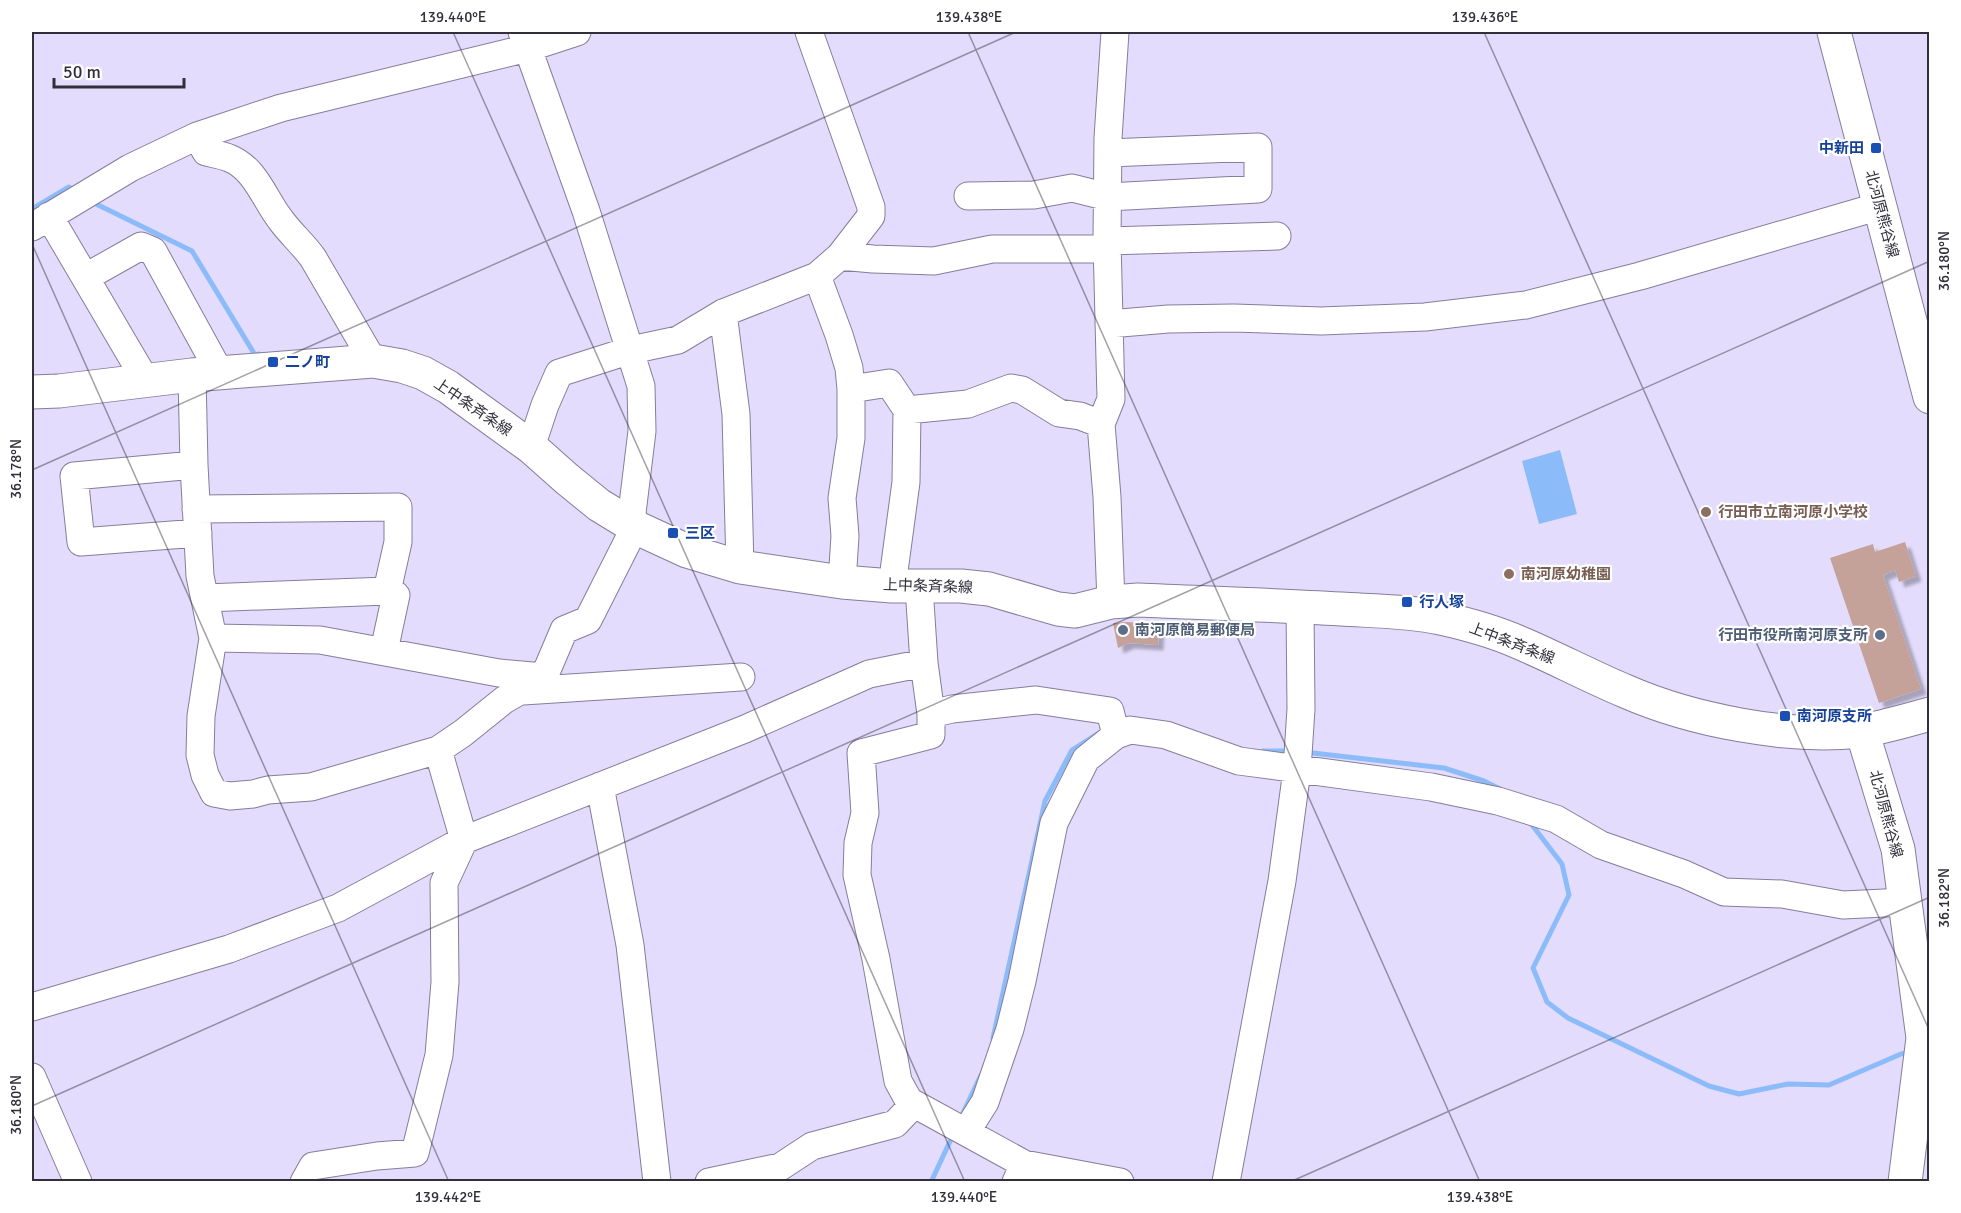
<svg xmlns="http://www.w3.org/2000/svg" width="1961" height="1213" font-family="Signika,'Noto Sans JP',sans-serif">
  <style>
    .water { fill: #8cbbf9 }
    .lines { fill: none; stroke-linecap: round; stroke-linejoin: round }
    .stream { stroke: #8cbbf9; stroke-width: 5 }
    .building { fill: #c5a299; filter: url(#shadow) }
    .minor-casing { stroke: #857d9a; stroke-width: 29 }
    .major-casing { stroke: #857d9a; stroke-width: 35 }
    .minor { stroke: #fff; stroke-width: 27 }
    .major { stroke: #fff; stroke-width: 33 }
    .ticks { fill: none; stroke: #322f3b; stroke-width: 1.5; stroke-opacity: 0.45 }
    .transit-dot { fill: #1a4fb4; stroke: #fff; stroke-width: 2 }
    .education-dot { fill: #8d6e63; stroke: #fff; stroke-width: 2 }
    .service-dot { fill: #5c6f8a; stroke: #fff; stroke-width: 2 }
    .labels { text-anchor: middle; stroke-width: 4.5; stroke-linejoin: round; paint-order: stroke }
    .transit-label { font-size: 15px; font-weight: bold; fill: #164399; stroke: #fff; text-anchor: start }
    .street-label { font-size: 15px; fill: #322f3b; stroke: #fff }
    .education-label { font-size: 15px; font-weight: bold; fill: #785e54; stroke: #fff; text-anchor: start }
    .service-label { font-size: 15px; font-weight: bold; fill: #4e5e75; stroke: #fff; text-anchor: start }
    .neatline { fill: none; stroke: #322f3b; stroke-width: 2 }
    .ticks-label { font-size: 15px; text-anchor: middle; fill: #322f3b }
  </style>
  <defs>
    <filter id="shadow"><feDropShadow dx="5.5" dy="5.5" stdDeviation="1.5" flood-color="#0004"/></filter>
  </defs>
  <rect width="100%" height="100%" fill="#e4dcfc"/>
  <path class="water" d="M 1560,450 L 1577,514 L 1539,524 L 1522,461 Z"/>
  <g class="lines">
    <path class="stream" d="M 90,201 L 192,251 L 255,355 L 259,354
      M 32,209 L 69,187 L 74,191
      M 1263,751 L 1289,751
      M 1304,752 L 1444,768 L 1484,781 L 1500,789
      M 1529,821 L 1562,864 L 1569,895 L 1533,968 L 1547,1002 L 1568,1018 L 1709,1086 L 1739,1094 L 1788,1084 L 1829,1085 L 1901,1054 L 1910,1052
      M 993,1038 L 1045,801 L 1072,750 L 1102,731
      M 963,1113 L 981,1075
      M 931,1182 L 953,1135"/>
  </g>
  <path class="building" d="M 1905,542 L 1916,576 L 1899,582 L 1895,570 L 1883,575 L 1921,689 L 1879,703 L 1830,558 L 1873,544 L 1875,552 Z
    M 1126,622 L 1159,624 L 1158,645 L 1129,643 L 1118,648 L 1113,623 Z"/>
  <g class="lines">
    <g class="minor-casing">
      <path id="minor" d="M 197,136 L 206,152 C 214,154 222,155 229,158 C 255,168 264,198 280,219 C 290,233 303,244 313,258 L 373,361
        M 968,196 L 1034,195 L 1072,188 L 1108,197 L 1258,189 L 1258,147 L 1108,153
        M 49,216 L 146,381
        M 32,227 L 130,168 L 197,136 L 281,108 L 528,48 L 577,32
        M 1107,241 L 1277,236
        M 840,256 L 873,259 L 934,261 L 992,249 L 1107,249
        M 817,276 L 839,335 L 849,368 L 851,389 L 851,438 L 842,498 L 845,536 L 842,582
        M 86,277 L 141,246 L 153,251 L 220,373
        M 723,313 L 736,414 L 740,567
        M 1109,324 L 1168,319 L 1234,318 L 1321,321 L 1425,317 L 1526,305 L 1640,276 L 1880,206
        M 192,375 L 194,465 L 200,576 L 213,638 L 201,716 L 200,755 L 205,775 L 214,793 L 230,796 L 253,794 L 268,790 L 311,787 L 438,750
        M 851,389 L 889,383 L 907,410 L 906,482 L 892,586
        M 907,410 L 968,404 L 1011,388 L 1022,390 L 1059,413 L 1080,416 L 1101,424
        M 531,447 L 545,405 L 559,373 L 631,350 L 678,340 L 723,313 L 817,276 L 840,256 L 871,216 L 871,207 L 809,32
        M 194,465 L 74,476 L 81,542 L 198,533
        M 196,509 L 398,507 L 398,542 L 387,591 L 205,598
        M 919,587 L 924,663 L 931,714 L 931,735 L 861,753 L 865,813 L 858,843 L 857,875 L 876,959 L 898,1081 L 909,1101 L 1024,1164
        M 1111,602 L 1107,497 L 1101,424 L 1111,399 L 1107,241 L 1108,138 L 1115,32
        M 213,638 L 320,640 L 499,673 L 544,677
        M 384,651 L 396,595 L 387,591
        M 523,691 L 741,677
        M 931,714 L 952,709 L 1036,700 L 1110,711 L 1116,735
        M 600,786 L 630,945 L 657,1182
        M 32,1007 L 229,949 L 338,908 L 464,840 L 745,729 L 869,674 L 924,663
        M 32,1077 L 78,1182
        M 966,1132 L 985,1102 L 1010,1029 L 1022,981 L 1054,823 L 1086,759 L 1116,735 L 1130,730 L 1166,735 L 1239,761 L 1431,787 L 1498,801 L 1556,819 L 1601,845 L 1684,874 L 1724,892 L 1782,894 L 1843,905 L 1905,902
        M 304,1182 L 313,1166 L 377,1156 L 415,1153 L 439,1055 L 445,982 L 444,883 L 464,840 L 438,750 L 463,733 L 504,700 L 544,677 L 564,630 L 588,620 L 635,527 L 632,513 L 642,431 L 641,386 L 586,211 L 522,32
        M 709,1182 L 780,1167 L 812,1146 L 895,1124 L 914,1104
        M 1016,1182 L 1024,1164 L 1120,1182
        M 1226,1182 L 1282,881 L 1297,770 L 1301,709 L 1300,607"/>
    </g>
    <g class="major-casing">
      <path id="major" d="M 1834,32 L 1930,397
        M 32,392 L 59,391 L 192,375 L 373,361 L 402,366 L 423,373 L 448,387 L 531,447 L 567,479 L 599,505 L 635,527 L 687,551 L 740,567 L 842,582 L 892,586 L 961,586 L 989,589 L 1058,609 L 1075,611 L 1111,602 L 1138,600 C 1206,603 1273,605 1341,609 C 1374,611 1408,611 1440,618 C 1467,624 1493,631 1518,642 C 1554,657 1589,676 1625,691 C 1691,720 1788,739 1859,731 C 1883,728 1907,720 1930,714
        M 1862,731 L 1898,849 L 1923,1038 L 1905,1182"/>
    </g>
    <use href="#minor" class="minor"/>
    <use href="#major" class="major"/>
  </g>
  <path class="ticks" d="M 453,32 L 965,1182M 968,32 L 1480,1182M 1484,32 L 1930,1032M 32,244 L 449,1182M 32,470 L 1016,32M 32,1106 L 1930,261M 1290,1182 L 1930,897"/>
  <g class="transit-dot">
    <rect x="1870" y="142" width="12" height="12" rx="3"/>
    <rect x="267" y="356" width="12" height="12" rx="3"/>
    <rect x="667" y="527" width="12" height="12" rx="3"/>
    <rect x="1401" y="596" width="12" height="12" rx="3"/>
    <rect x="1779" y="710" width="12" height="12" rx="3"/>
  </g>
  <g class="education-dot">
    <circle cx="1706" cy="512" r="6"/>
    <circle cx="1509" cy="574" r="6"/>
  </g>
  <g class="service-dot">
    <circle cx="1123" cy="630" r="6"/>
    <circle cx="1880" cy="635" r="6"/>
  </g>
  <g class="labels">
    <g class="transit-label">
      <text x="1864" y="153" text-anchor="end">中新田</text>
      <text x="285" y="367">二ノ町</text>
      <text x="685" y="538">三区</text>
      <text x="1419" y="607">行人塚</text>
      <text x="1797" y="721">南河原支所</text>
    </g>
    <g class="street-label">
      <text transform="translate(1882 214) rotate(75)" y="5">北河原熊谷線</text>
      <text transform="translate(473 407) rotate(34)" y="5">上中条斉条線</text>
      <text transform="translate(928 586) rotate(2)" y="5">上中条斉条線</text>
      <text transform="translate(1512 643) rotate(21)" y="5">上中条斉条線</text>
      <text transform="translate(1886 814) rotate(75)" y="5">北河原熊谷線</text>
    </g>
    <g class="education-label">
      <text x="1718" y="517">行田市立南河原小学校</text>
      <text x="1521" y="579">南河原幼稚園</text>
    </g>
    <g class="service-label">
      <text x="1135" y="635">南河原簡易郵便局</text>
      <text x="1868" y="640" text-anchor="end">行田市役所南河原支所</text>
    </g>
  </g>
  <rect width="1961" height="1213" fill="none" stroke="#ffffff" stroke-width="66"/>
  <path d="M54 78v9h130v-9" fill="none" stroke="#322f3b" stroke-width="3"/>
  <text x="63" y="78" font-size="18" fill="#322f3b" stroke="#ffffff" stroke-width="4.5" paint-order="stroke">50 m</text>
  <rect x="33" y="33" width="1895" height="1147" class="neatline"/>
  <g class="ticks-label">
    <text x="453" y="22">139.440°E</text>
    <text x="969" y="22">139.438°E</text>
    <text x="1485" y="22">139.436°E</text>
    <text transform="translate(1944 261) rotate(-90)" y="5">36.180°N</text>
    <text transform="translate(16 469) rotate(-90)" y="5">36.178°N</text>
    <text transform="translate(1944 898) rotate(-90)" y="5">36.182°N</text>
    <text transform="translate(16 1105) rotate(-90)" y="5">36.180°N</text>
    <text x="448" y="1202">139.442°E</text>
    <text x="964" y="1202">139.440°E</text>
    <text x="1480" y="1202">139.438°E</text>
  </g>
</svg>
